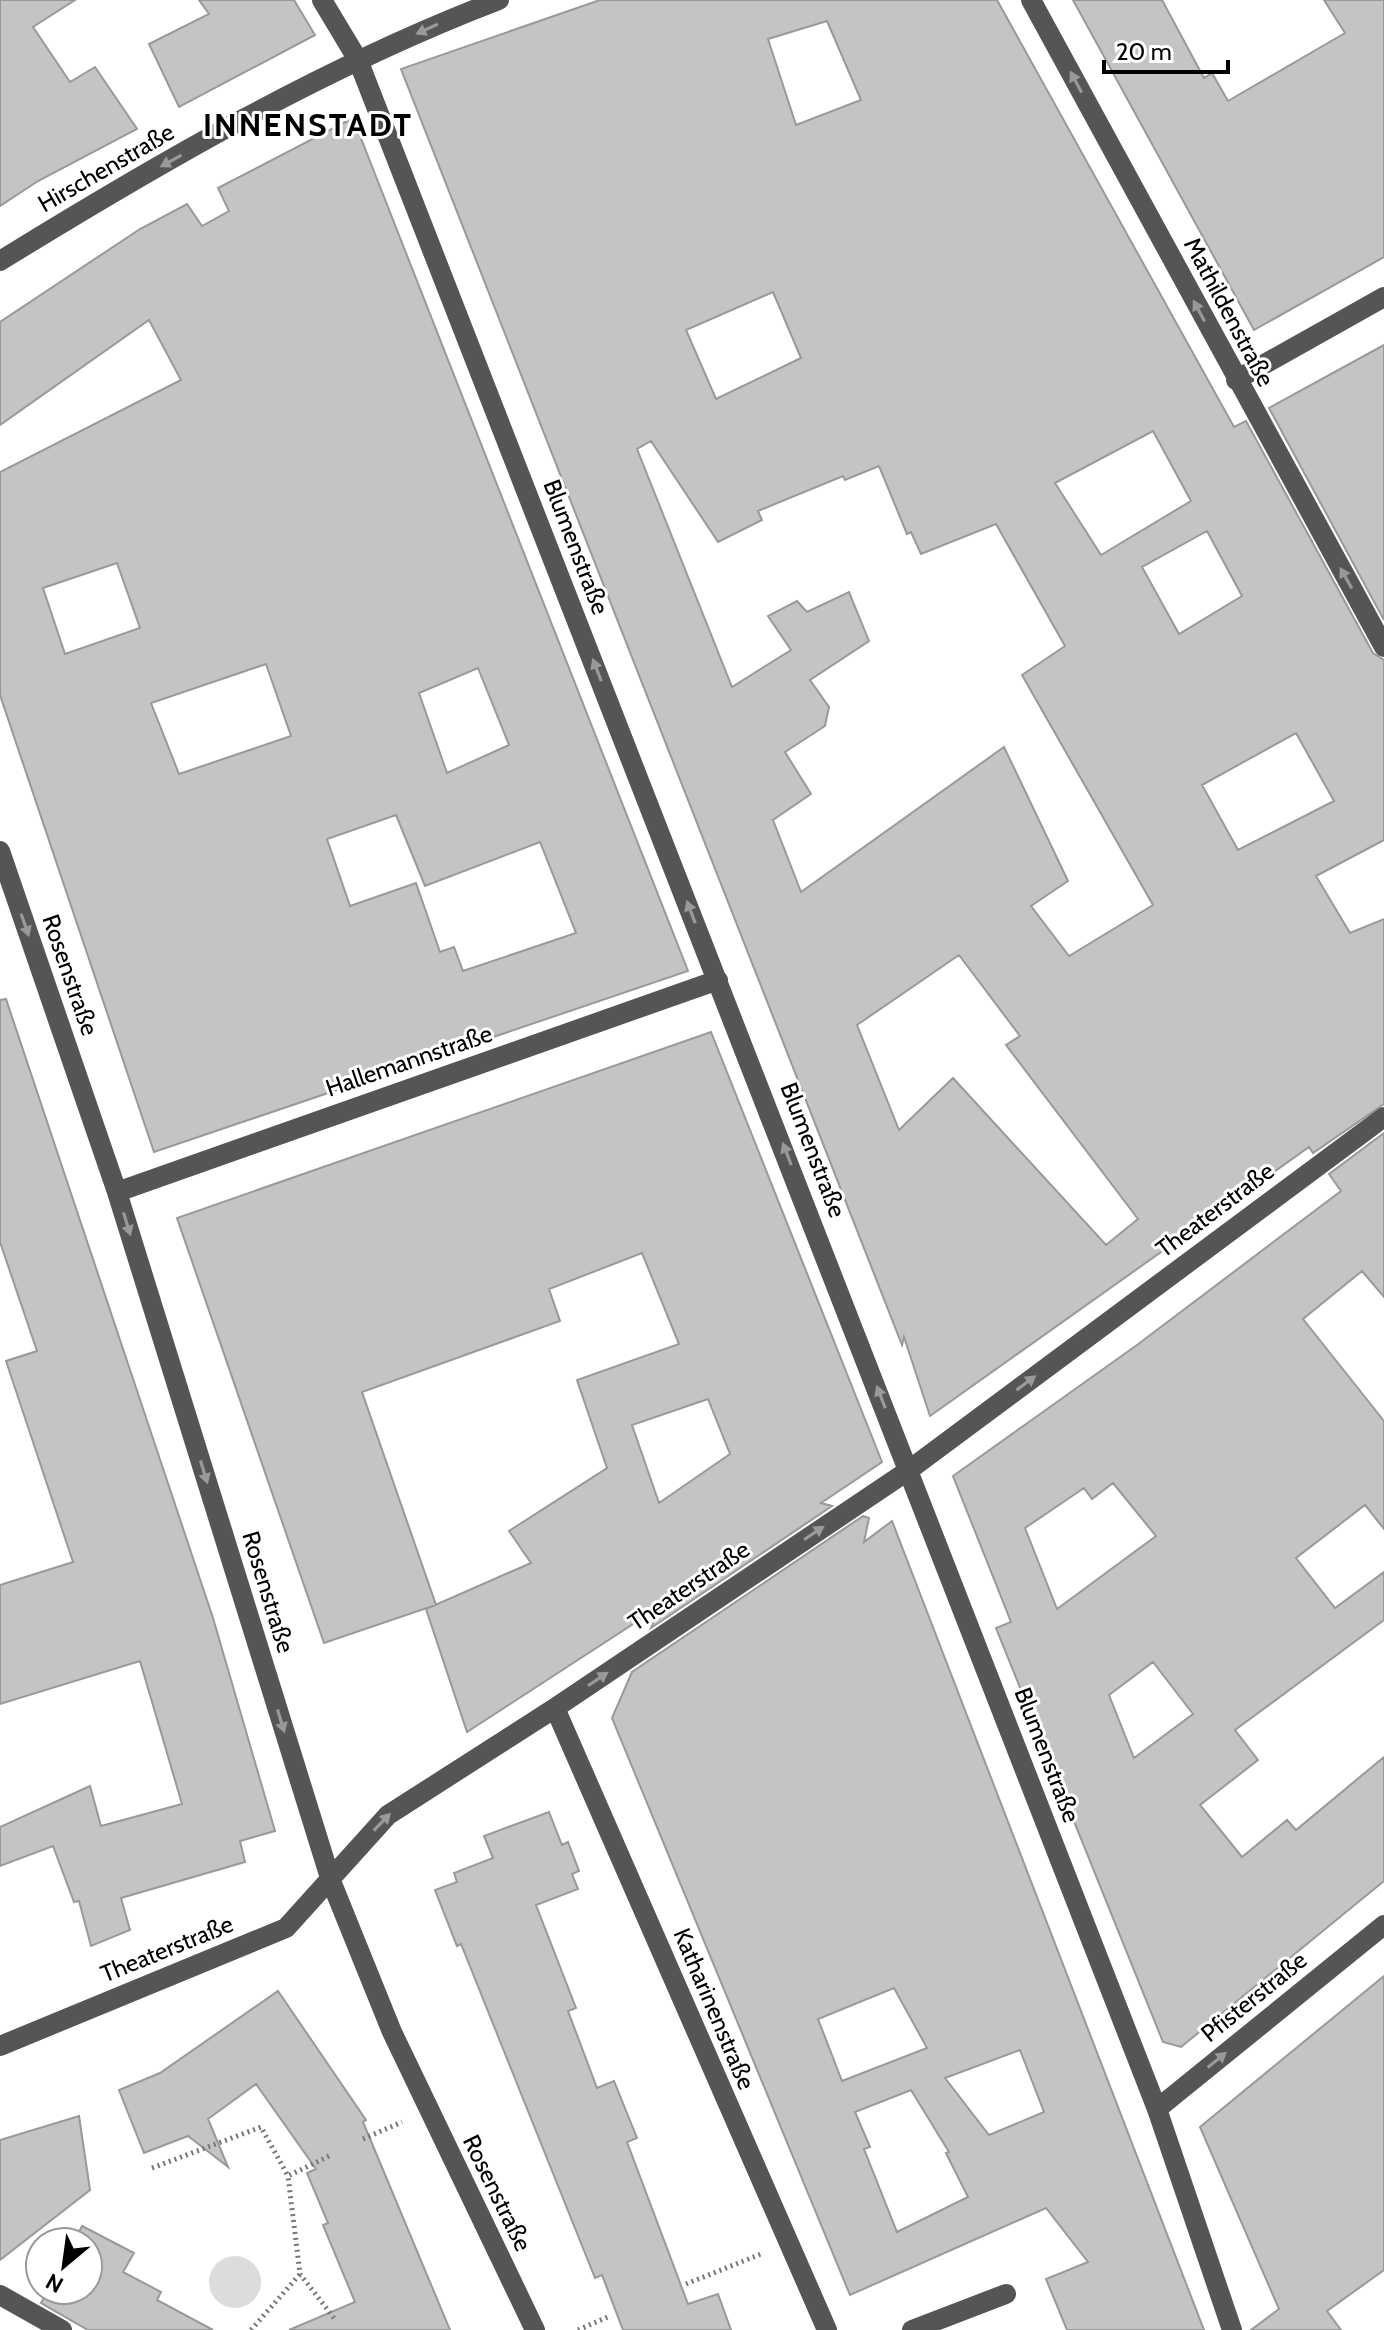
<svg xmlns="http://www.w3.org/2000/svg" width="1384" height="2330" font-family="Cabin,sans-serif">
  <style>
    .green { fill: #dcdcdc }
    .building { fill: #c4c4c4; stroke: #999; stroke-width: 2; fill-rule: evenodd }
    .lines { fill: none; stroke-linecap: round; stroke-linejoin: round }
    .path { stroke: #777; stroke-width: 5; stroke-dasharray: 2 4; stroke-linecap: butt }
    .minor { stroke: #555; stroke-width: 20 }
    .oneway { fill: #999 }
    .labels { text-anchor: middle; stroke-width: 6; stroke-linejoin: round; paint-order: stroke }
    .street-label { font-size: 24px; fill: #000; stroke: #fff }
    .district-label { font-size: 32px; font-weight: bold; letter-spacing: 2px; fill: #000; stroke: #fff }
  </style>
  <rect width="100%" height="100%" fill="#fff"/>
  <path class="green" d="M209 2282a26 26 0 1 1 52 0a26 26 0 1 1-52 0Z"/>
  <path class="building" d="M 0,0 L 75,0 L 33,27 L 70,82 L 95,67 L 137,129 L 38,181 L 0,206 Z
    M 199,0 L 294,0 L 315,35 L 179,107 L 149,44 L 209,14 Z
    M 600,0 L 997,0 L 1234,427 L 1246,421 L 1373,653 L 1384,660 L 1384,840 L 1316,876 L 1350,933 L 1384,919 L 1384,1104 L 1313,1153 L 1309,1147 L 930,1416 L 904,1337 L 902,1345 L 401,69 ZM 827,21 L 861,100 L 796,125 L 768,39 ZM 773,292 L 801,358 L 716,399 L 686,330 ZM 1153,431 L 1191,501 L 1101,555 L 1055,483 ZM 651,441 L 718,542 L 762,520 L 758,511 L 843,476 L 845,480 L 879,466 L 907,534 L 911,532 L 921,554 L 996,524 L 1065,646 L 1022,675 L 1153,905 L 1069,956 L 1031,906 L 1068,881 L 1004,747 L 801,892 L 773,820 L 811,794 L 785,752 L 825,726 L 829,707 L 810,680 L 869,641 L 849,592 L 807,612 L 797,601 L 768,616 L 791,650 L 732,687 L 637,449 ZM 1207,531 L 1242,596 L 1179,634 L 1142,567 ZM 1296,733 L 1334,801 L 1238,850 L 1202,785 ZM 959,955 L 1020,1036 L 1006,1045 L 1138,1219 L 1106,1245 L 953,1078 L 899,1130 L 857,1025 Z
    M 1073,0 L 1162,0 L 1204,78 L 1212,73 L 1228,101 L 1345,33 L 1324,0 L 1384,0 L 1384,257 L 1254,330 Z
    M 353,118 L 688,971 L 154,1152 L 0,695 L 0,472 L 181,380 L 149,320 L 0,425 L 0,322 L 140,229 L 187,204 L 202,226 L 229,211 L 218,188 ZM 117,563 L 140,628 L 65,654 L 43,588 ZM 266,664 L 291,736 L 179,774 L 151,703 ZM 478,668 L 509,745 L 447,773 L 419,693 ZM 396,815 L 425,886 L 540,842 L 576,933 L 463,971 L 454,947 L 440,952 L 416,883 L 350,906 L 327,839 Z
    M 1384,345 L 1384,620 L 1269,408 Z
    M 6,999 L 213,1618 L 275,1831 L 240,1841 L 245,1862 L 121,1898 L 130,1930 L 91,1946 L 79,1901 L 74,1902 L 53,1846 L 0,1866 L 0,1827 L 90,1786 L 101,1826 L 182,1804 L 140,1661 L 0,1704 L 0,1585 L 73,1562 L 6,1361 L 37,1351 L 0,1242 L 0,1000 Z
    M 711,1032 L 882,1462 L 821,1503 L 832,1506 L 651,1628 L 661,1606 L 467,1732 L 426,1609 L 531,1563 L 509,1531 L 607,1468 L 577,1380 L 679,1344 L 642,1253 L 549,1289 L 560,1321 L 362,1392 L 436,1605 L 324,1643 L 177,1218 ZM 708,1399 L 730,1454 L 659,1503 L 632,1425 Z
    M 1384,1133 L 1384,1297 L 1362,1271 L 1303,1319 L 1384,1421 L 1384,1529 L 1365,1505 L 1296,1558 L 1335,1608 L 1384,1572 L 1384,1620 L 1235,1730 L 1258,1760 L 1200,1805 L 1242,1857 L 1287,1820 L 1296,1830 L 1384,1757 L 1384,1881 L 1181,2047 L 1163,2042 L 996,1628 L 1011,1622 L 953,1476 L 1137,1345 L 1341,1191 L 1329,1174 ZM 1113,1483 L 1156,1536 L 1057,1609 L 1025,1528 L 1084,1488 L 1092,1499 ZM 1153,1662 L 1193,1714 L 1134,1758 L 1109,1695 Z
    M 863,1516 L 869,1518 L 864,1542 L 892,1521 L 1204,2330 L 1067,2330 L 1046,2279 L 1088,2262 L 1046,2208 L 850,2295 L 612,1718 L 632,1672 ZM 894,1988 L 927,2048 L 842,2081 L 818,2019 ZM 1020,2050 L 1044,2112 L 989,2135 L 945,2078 ZM 911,2090 L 949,2152 L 946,2153 L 968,2197 L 897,2232 L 864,2149 L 870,2147 L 855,2112 Z
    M 549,1812 L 562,1845 L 568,1842 L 579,1871 L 572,1874 L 578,1889 L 536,1905 L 576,2008 L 568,2011 L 597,2088 L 614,2081 L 637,2138 L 627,2142 L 688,2304 L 718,2294 L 731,2330 L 623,2330 L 602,2275 L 595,2278 L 461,1944 L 457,1946 L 435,1890 L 457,1882 L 454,1873 L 493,1858 L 484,1836 Z
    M 1384,1976 L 1384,2270 L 1327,2311 L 1341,2330 L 1251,2330 L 1279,2309 L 1200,2127 Z
    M 278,1991 L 366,2120 L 363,2122 L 450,2330 L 289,2330 L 355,2302 L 323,2225 L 328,2223 L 307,2173 L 316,2169 L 256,2084 L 208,2119 L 228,2167 L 188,2136 L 144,2153 L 119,2090 L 160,2073 Z
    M 79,2116 L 90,2190 L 0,2260 L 0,2140 Z
    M 82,2226 L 134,2253 L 123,2272 L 161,2292 L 157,2300 L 213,2330 L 88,2330 L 41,2303 L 48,2290 L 88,2290 L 88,2242 L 74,2242 Z"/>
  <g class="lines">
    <path class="path" d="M 363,2139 L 402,2122
      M 329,2156 L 288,2176 L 300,2274 L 334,2318
      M 152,2168 L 261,2127 L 288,2176
      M 686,2284 L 761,2254
      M 251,2330 L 300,2274
      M 578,2330 L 610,2316"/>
    <path class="minor" d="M 322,0 L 358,60 L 1157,2109 L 1232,2330
      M 1031,0 L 1384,647
      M 0,261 C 159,163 324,67 499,0
      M 1236,380 L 1384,297
      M 0,851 L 117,1192 L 331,1881 L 392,2032 L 535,2330
      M 117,1192 L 718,980
      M 555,1708 L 827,2330
      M 0,2046 L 286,1928 L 388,1815 L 555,1708 L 909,1470 L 1384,1117
      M 1157,2109 L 1384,1925
      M 0,2295 L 62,2330
      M 912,2330 L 1006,2294"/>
  </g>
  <defs><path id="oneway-solid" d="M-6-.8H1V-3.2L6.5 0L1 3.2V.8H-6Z" transform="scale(2)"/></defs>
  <g class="oneway">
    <use href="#oneway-solid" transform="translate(427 29) rotate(155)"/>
    <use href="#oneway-solid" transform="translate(1076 82) rotate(-118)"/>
    <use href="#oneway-solid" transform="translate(171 161) rotate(151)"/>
    <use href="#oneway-solid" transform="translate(1199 311) rotate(-118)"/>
    <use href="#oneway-solid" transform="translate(1346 578) rotate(-119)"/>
    <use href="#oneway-solid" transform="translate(597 670) rotate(-111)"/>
    <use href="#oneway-solid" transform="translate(691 912) rotate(-111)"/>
    <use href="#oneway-solid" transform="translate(25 925) rotate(71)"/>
    <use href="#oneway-solid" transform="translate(787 1154) rotate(-111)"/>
    <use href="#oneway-solid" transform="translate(127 1224) rotate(73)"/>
    <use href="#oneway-solid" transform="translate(1026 1383) rotate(-37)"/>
    <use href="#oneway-solid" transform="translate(881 1397) rotate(-111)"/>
    <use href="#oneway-solid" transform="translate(204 1472) rotate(73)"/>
    <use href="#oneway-solid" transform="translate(814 1533) rotate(-34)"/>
    <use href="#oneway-solid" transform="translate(598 1679) rotate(-34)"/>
    <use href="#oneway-solid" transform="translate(281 1721) rotate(73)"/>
    <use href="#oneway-solid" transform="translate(382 1822) rotate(-46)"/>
    <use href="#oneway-solid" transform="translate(1217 2060) rotate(-39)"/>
  </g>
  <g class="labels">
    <g class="street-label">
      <text transform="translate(106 168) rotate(-30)" y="8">Hirschenstraße</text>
      <text transform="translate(1229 312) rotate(62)" y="8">Mathildenstraße</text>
      <text transform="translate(576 547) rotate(69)" y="8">Blumenstraße</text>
      <text transform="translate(70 975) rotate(71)" y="8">Rosenstraße</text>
      <text transform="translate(409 1061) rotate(-19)" y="8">Hallemannstraße</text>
      <text transform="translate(813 1150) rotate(69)" y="8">Blumenstraße</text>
      <text transform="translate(1215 1210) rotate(-37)" y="8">Theaterstraße</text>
      <text transform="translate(689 1586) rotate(-34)" y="8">Theaterstraße</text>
      <text transform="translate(268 1592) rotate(73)" y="8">Rosenstraße</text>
      <text transform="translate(1047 1755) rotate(69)" y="8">Blumenstraße</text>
      <text transform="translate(167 1949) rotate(-22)" y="8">Theaterstraße</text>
      <text transform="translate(1254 1997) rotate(-39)" y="8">Pfisterstraße</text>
      <text transform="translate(714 2009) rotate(67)" y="8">Katharinenstraße</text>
      <text transform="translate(497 2193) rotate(64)" y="8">Rosenstraße</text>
    </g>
    <g class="district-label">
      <text x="308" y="136">INNENSTADT</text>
    </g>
  </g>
  <g transform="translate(64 2266) rotate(209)"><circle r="38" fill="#ffffff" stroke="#999999" stroke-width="2"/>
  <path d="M0-6L14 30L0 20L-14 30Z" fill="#000000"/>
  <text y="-12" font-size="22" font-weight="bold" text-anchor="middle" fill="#000000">N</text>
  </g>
  <path d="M1104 60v12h124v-12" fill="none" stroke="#000000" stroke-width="4"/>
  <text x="1116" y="60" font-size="24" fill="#000000" stroke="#ffffff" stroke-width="6" paint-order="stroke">20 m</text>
</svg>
